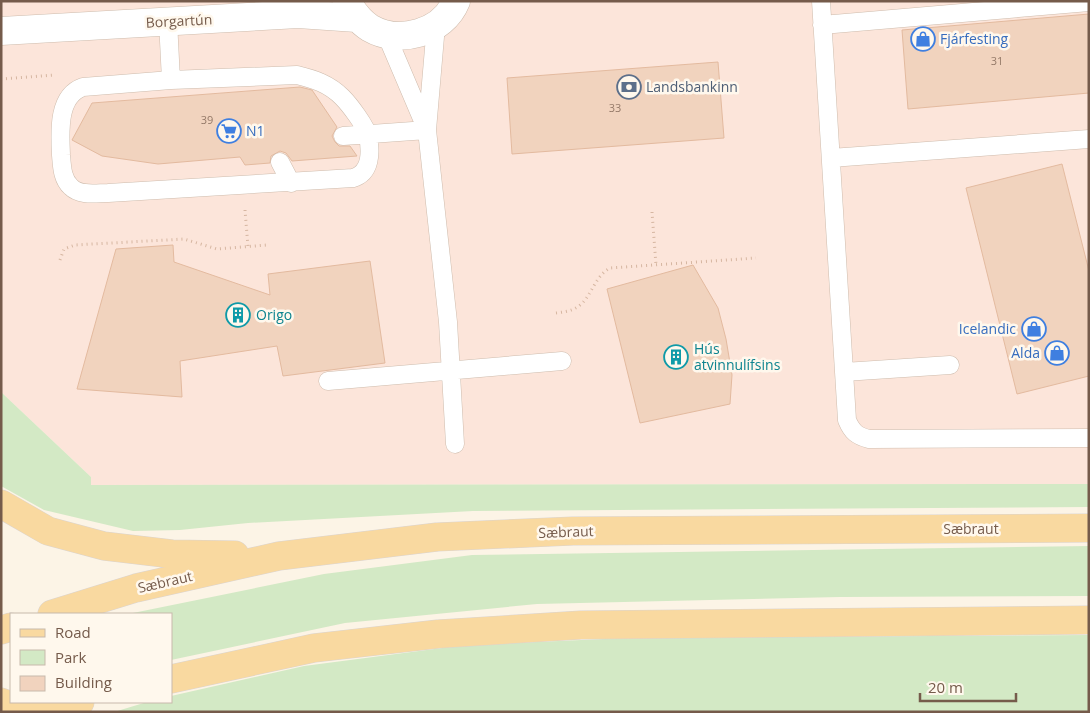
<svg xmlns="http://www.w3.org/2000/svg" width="1090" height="713" font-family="'Open Sans',sans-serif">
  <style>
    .commercial { fill: #fce5da }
    .green { fill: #d3e9c5 }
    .building { fill: #f1d3be; stroke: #e3ba9f }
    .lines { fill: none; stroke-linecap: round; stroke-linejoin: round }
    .service-casing { stroke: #cebcad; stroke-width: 19 }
    .tertiary-casing { stroke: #cebcad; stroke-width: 29 }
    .primary-casing { stroke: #dbd4d0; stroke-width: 29 }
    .path { stroke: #d6b6a1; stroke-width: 3; stroke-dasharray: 1 4; stroke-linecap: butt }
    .service { stroke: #fff; stroke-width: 18 }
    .tertiary { stroke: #fff; stroke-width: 28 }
    .primary { stroke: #f9d9a0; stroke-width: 28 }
    .labels { text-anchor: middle; stroke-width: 5; stroke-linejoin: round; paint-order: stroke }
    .number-label { font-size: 11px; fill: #947968 }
    .street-label { font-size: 14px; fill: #755b4b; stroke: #fff8ed }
    .shop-label { font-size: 14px; fill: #366cbe; stroke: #fff8ed; text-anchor: start }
    .service-label { font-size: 14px; fill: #4e5e75; stroke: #fff8ed; text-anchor: start }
    .culture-label { font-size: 14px; fill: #0d838f; stroke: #fff8ed; text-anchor: start }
  </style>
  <rect width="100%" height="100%" fill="#fcf4e6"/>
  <path class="commercial" d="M 1,1 L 1089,1 L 1089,484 L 91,485 L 91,477 L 1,392 Z"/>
  <path class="green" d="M 1,392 L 91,477 L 91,485 L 1089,484 L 1089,507 L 473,511 L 248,523 L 180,530 L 133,531 L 44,510 L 1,486 Z
    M 1089,546 L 1089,596 L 840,597 L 537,604 L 345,623 L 171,660 L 171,614 L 128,614 L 324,574 L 472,555 Z
    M 1089,635 L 1089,712 L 114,712 L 147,702 L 171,702 L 171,696 L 304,666 L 465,645 L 626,638 Z"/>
  <path class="building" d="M 1089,14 L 1089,93 L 908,109 L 902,30 Z
    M 718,62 L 724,138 L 512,154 L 507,78 Z
    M 300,87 L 312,90 L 337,127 L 332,136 L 335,142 L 339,146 L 350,146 L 357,156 L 292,161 L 286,153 L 280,151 L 271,156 L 270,163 L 245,165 L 240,157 L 158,164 L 102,156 L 72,140 L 92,103 Z
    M 1062,164 L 1089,271 L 1089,376 L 1017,394 L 966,188 Z
    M 173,245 L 174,262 L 270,295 L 268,274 L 370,261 L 385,363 L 283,376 L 277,346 L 180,361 L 182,397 L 77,389 L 116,249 Z
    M 693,265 L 718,308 L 726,339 L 732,375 L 730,404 L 640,423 L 607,289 Z"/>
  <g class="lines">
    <g class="service-casing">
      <path id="service" d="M 821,1 L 847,420 C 852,432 857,436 869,439 L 1089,438
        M 168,21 L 171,80
        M 436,25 L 427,130 L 448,322 L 455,444
        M 822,25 L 1089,2
        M 386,34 L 426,128
        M 297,75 C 314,79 329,84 342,97 C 349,104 366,126 368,136 C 371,152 371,173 353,178 L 108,193 C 96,193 80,196 71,187 C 62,179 62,166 61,155 C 60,133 57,96 83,87 L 171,80 Z
        M 343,136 L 427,130
        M 831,158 L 1089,139
        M 280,162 L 291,183
        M 844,372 L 950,365
        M 328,381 L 562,361"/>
    </g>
    <g class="tertiary-casing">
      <path id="tertiary" d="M 347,2 C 353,12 359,21 370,28 C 399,45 443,33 456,1
        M 1,31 L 298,14 L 357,18"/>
    </g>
    <g class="primary-casing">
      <path id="primary" d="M 1,504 L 48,531 L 104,546 L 172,554 L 235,555
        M 52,614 L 136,588 L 279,556 L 437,537 L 573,531 L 1089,528
        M 1,630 L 11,627
        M 171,679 L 314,648 L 438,634 L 581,625 L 1089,620
        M 1,702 L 17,708 L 46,711
        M 41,712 L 80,702"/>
    </g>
    <path class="path" d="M 1,79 L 55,75
      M 245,210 L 248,247
      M 652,212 L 656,265
      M 60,260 L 64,249 L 75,245 L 184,239 L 217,249 L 267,245
      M 556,313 C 564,312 572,311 579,306 C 592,296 594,277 610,268 L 756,258"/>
    <use href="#service" class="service"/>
    <use href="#tertiary" class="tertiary"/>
    <use href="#primary" class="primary"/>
  </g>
  <defs>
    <g id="shop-ring" transform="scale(1.25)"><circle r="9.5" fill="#fff8ed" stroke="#3f7fe0" stroke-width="1.5"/><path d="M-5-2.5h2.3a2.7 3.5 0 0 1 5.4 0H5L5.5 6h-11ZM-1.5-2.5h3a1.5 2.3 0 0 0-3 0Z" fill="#3f7fe0"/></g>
    <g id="bank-ring" transform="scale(1.25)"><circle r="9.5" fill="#fff8ed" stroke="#5c6f8a" stroke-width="1.5"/><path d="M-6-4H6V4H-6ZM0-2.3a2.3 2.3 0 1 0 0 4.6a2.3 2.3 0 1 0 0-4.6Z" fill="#5c6f8a"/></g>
    <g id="supermarket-ring" transform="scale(1.25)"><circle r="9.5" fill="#fff8ed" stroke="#3f7fe0" stroke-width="1.5"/><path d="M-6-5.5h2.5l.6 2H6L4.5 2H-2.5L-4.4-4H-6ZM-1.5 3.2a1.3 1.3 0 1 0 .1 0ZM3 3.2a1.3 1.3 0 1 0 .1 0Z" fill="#3f7fe0"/></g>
    <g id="building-ring" transform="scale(1.25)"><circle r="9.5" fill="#fff8ed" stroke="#0f9aa8" stroke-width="1.5"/><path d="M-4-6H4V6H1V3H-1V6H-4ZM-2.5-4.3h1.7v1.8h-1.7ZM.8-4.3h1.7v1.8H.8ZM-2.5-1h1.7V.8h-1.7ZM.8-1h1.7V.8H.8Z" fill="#0f9aa8"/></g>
  </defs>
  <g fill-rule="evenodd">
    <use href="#shop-ring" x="923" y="39"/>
    <use href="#bank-ring" x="629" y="87"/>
    <use href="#supermarket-ring" x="229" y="131"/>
    <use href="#building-ring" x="238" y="315"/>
    <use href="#shop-ring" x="1034" y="329"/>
    <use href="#shop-ring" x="1057" y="353"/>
    <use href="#building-ring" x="676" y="357"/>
  </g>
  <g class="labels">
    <g class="number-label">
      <text x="997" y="65">31</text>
      <text x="615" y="112">33</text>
      <text x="207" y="124">39</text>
    </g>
    <g class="street-label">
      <text transform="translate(179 21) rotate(-3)" y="5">Borgartún</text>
      <text x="971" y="534">Sæbraut</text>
      <text transform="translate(566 532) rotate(-2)" y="5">Sæbraut</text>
      <text transform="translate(165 582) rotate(-13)" y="5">Sæbraut</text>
    </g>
    <g class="shop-label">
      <text x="940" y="44">Fjárfesting</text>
      <text x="246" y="136">N1</text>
      <text x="1016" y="334" text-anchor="end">Icelandic</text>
      <text x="1040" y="358" text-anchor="end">Alda</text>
    </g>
    <g class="service-label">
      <text x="646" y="92">Landsbankinn</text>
    </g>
    <g class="culture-label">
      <text x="256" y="320">Origo</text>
      <text x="694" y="354">Hús<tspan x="694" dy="16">atvinnulífsins</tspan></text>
    </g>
  </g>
  <rect width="1090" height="713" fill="none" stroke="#755b4b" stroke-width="5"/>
  <rect x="10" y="613" width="162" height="90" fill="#fff8ed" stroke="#c8b9ac"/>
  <rect x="20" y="629" width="25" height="8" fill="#f9d9a0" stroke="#c8b9ac"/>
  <text x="55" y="638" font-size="15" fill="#755b4b">Road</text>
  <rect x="20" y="650" width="25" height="15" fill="#d3e9c5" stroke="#c8b9ac"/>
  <text x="55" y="663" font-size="15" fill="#755b4b">Park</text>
  <rect x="20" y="676" width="25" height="15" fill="#f1d3be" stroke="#c8b9ac"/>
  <text x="55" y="688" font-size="15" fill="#755b4b">Building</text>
  <path d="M920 693v8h96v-8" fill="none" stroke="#755b4b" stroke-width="2.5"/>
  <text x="928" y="693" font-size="15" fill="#755b4b" stroke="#fff8ed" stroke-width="4" paint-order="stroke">20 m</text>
</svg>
